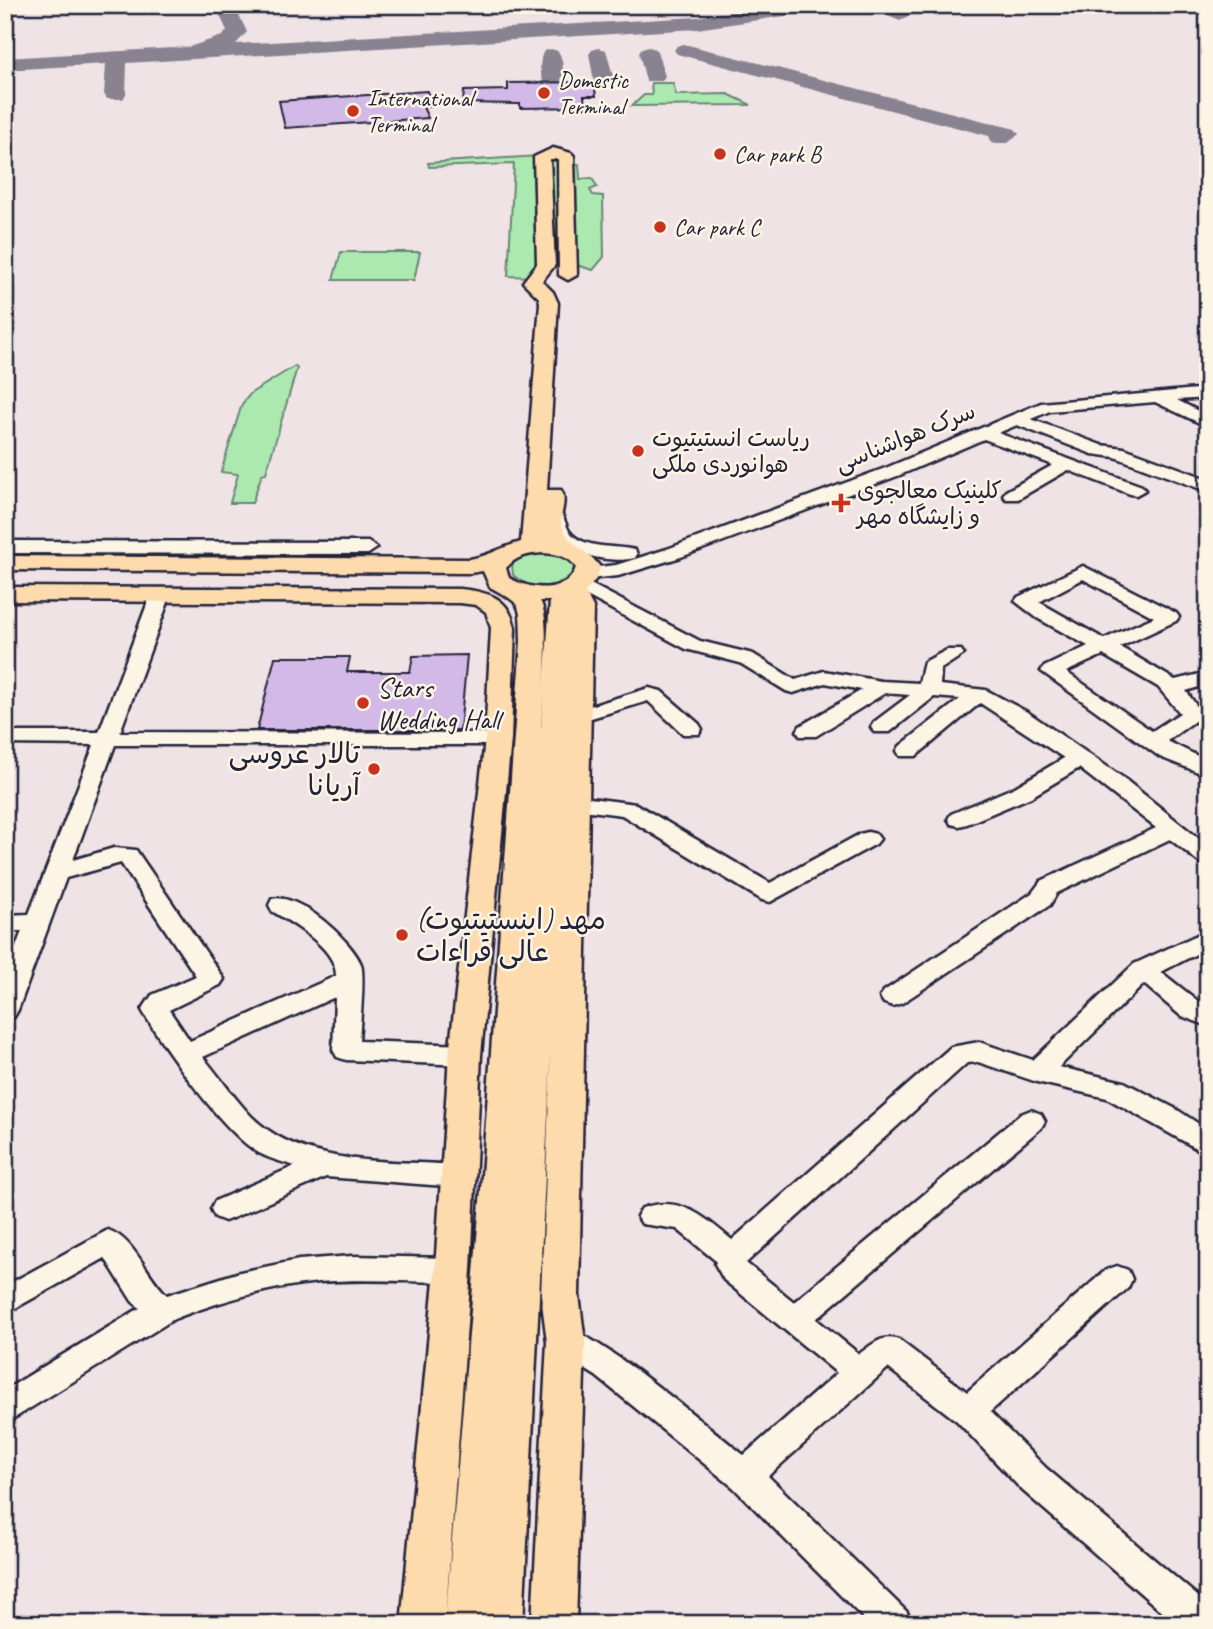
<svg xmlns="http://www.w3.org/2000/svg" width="1213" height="1629" font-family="Caveat,'Playpen Sans Arabic',sans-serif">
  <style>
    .green { fill: #ace9b0; stroke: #678676; stroke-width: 2 }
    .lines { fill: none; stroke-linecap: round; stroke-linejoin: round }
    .taxiway { fill: #898290; fill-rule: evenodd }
    .building { fill: #d3b9e8; stroke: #22223b; stroke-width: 2 }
    .minor-casing { stroke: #22223b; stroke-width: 5 }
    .major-casing { stroke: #22223b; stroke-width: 5 }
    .minor { fill: #fcf5e5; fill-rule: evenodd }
    .major { fill: #fedbac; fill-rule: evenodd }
    .poi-dot { fill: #c8321e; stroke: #fcf5e5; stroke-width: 2.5 }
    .labels { text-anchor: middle; stroke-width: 5; stroke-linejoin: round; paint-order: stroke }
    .far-poi-label { font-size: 23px; fill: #22223b; stroke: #fcf5e5; text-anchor: start }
    .far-street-label { font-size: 23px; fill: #22223b; stroke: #fcf5e5 }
    .poi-label { font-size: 28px; fill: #22223b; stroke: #fcf5e5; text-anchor: start }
  </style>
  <rect width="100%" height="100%" fill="#f0e3e6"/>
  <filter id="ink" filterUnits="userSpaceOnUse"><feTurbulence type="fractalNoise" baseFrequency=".0143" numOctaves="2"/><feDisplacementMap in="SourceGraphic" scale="14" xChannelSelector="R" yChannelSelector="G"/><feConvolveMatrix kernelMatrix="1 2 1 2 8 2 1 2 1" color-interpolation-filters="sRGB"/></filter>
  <g filter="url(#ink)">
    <path class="green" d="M 651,83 L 673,83 L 676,95 L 728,94 L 751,105 L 632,106 L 644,95 L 652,95 Z
      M 539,156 L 545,265 L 533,277 L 508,276 L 514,164 L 429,167 L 428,163 Z
      M 558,157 L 564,265 L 551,265 L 548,158 Z
      M 571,164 L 579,164 L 580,179 L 592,178 L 597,187 L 590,190 L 593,195 L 603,196 L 604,257 L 593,270 L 576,265 Z
      M 341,252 L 420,252 L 414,280 L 333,280 Z
      M 295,366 L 297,368 L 266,473 L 262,474 L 252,503 L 230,503 L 238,474 L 221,472 L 242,404 L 251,393 Z
      M 545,552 L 565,555 L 576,565 L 577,570 C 561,588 532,593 513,575 L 512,564 L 525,555 Z"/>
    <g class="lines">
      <path class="taxiway" d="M 212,5 L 234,5 L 247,32 L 236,44 L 697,17 L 778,5 L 828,5 L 819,11 L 697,29 L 127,63 L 126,94 L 123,99 L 107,99 L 104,94 L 106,64 L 5,70 L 5,58 L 189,47 L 222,36 L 227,31 L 219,13 Z
        M 870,5 L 895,5 L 910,15 L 900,21 L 872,9 Z
        M 684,44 L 1015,129 L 1019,134 L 1008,143 L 992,143 L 989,136 L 677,54 L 674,50 L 677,46 Z
        M 649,47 L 656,49 L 665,76 L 662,81 L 646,81 L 639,53 L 642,49 Z
        M 599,48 L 606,50 L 613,76 L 610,81 L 594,81 L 589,54 L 592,50 Z
        M 551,49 L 558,51 C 563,58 565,74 560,82 L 544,82 C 539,74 539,58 544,51 Z"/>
    </g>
    <path class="building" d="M 594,82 L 596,96 L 584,96 L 585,107 L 520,108 L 520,104 L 463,103 L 464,91 L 508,90 L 508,83 Z
      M 427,91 L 433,106 L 423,107 L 428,118 L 285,128 L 279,101 Z
      M 467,655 L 460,730 L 257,730 L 275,657 L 350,657 L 347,672 L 410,672 L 413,656 Z"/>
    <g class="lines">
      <g class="minor-casing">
        <path id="minor" d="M 1208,388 L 1208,398 L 1177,400 L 1208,416 L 1208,427 L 1155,402 L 1050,411 L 1031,419 L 1101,445 L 1124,448 L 1208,479 L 1208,488 L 1198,488 L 1115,457 L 1092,454 L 1017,425 L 998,433 L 1142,486 L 1145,490 L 1136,495 L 1130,494 L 1068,470 L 1018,499 L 1006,499 L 1003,495 L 1006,491 L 1053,465 L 984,439 L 900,475 L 681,557 L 618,576 L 588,579 L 579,573 L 581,569 L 616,565 L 667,549 L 888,467 L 1041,403 Z
          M 556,514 L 562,515 C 565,520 566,526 569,531 C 583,550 615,545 635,550 L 637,554 L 635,558 C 605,565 554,551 547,519 Z
          M 5,541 L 368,542 L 377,548 L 368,554 L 5,553 Z
          M 1083,566 L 1176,613 L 1179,617 L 1176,621 L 1120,647 L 1175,680 L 1208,672 L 1208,684 L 1186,691 L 1203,715 L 1167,741 L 1208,761 L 1208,776 L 1160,757 L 1041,671 L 1044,667 L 1088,646 L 1037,618 L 1015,601 L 1018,597 ZM 1083,579 L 1154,617 L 1104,639 L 1039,602 ZM 1103,655 L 1158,687 L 1180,713 L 1152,731 L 1066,672 Z
          M 579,578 L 700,641 L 753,654 L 795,680 L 824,671 L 881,681 L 919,683 L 924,662 L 947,650 L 961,650 L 964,654 L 941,669 L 940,685 L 986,690 L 1029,713 L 1122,777 L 1208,846 L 1208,866 L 1200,863 L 1170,839 L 1057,893 L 1050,905 L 902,1003 L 893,1006 L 884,1003 L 880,997 L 884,991 L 1032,893 L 1041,881 L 1156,828 L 1079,768 L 1031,797 L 967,824 L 959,826 L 951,824 L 948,819 L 951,814 L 1015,787 L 1064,758 L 980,703 L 916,756 L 900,756 L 897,751 L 900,746 L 960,699 L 934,697 L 890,732 L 874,732 L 871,727 L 874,722 L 910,695 L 885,693 L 816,736 L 800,736 L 797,731 L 800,726 L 862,690 L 825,683 L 793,693 L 786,691 L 740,663 L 686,649 L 572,588 L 569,584 L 572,580 Z
          M 161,588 L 171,594 L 120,732 L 498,733 L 506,734 L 509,739 L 506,744 L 498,745 L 115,745 L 73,860 L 114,848 L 136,850 L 220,973 L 224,979 L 220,985 L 169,1010 L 190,1041 L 336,976 C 337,948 293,924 272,911 L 269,905 L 272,899 C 298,892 352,941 361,964 C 365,977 360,1024 359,1041 L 465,1045 L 474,1048 L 478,1055 L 474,1062 L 465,1065 L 346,1060 L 337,1057 L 333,1050 L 335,997 L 203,1057 C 219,1076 234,1098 251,1116 C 303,1168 390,1160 458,1165 L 468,1168 L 472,1176 L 468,1184 L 458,1187 L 326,1177 L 235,1217 L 225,1221 L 215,1217 L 211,1209 L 215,1201 L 295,1166 C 283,1162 270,1159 259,1153 C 223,1132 164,1048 142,1010 L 152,995 L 196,976 L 121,863 L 66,878 L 18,1010 L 14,1017 L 5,1019 L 5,976 L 22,931 L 5,931 L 5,915 L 29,914 L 94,745 L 5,744 L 5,732 L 99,732 L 151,594 Z
          M 649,688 L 661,691 L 699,724 L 702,729 L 699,734 L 683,734 L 648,701 L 578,722 L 571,720 L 567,716 L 571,712 Z
          M 575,796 L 636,804 L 770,883 L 860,834 L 868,832 L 876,834 L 880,839 L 876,844 L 770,902 L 762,900 L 622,815 L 567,808 L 564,803 L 567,798 Z
          M 1208,930 L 1208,948 L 1161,972 L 1199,1002 L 1208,1006 L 1208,1026 L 1181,1016 L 1144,984 L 1059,1067 L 1124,1082 L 1176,1109 L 1208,1130 L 1208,1155 L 1107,1098 L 1037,1082 L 978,1062 L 967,1063 L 746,1263 L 794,1302 L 1021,1114 L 1031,1110 L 1041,1114 L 1045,1121 L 1041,1128 L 816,1319 L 859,1354 C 873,1344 882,1334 899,1340 L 967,1392 L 1106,1270 L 1117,1266 L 1128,1270 L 1132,1279 L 1128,1288 L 990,1412 L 1046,1468 L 1208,1605 L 1208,1624 L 1176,1624 L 1022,1490 L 957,1421 L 888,1368 L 768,1476 L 907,1612 L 912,1624 L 869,1624 L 733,1487 L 596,1376 L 555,1351 L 550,1342 L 555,1333 C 558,1331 562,1329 565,1329 C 590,1327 718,1435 744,1455 L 837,1373 L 724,1280 L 715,1264 L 716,1261 L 677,1229 L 642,1224 L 637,1216 L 642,1208 C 681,1195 704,1217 732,1240 L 951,1047 L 979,1042 L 1033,1060 L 1134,964 Z
          M 108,1230 C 135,1239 146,1276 167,1295 L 240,1272 L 299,1260 L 352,1256 L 453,1258 L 464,1261 L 468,1270 L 464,1279 L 453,1282 C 409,1282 363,1278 319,1282 C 269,1287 220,1301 174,1319 L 16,1417 L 5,1421 L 5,1390 L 140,1308 L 132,1301 L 105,1258 L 5,1314 L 5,1286 Z"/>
      </g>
      <g class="major-casing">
        <path id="major" d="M 553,148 L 571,153 L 574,156 L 577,275 L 568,280 L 559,275 L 558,159 L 550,159 L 555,265 L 542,281 L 553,292 L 558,303 L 547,490 L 561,490 C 568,501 559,513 562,525 C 567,545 589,550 600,567 L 596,579 L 585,592 L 593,607 L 579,1295 L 585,1342 L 576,1624 L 532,1624 L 547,1342 L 541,1295 L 551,1053 L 523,1624 L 445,1624 L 481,1189 L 521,641 C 520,602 523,605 490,587 L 483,571 L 470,573 L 5,570 L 5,556 L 470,559 C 489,556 502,547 521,542 L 540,303 L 539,298 L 523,282 L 537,264 L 534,157 ZM 543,553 C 557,554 568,556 576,567 C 568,595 530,590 509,578 L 506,568 C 516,556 528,554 543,553 ZM 540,601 L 550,601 L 541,730 C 542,706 552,618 540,601 Z
          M 5,587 L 460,589 C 488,592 509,597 515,628 L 511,739 L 481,1055 L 471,1270 L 445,1624 L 401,1624 L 435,1270 L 449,1055 L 485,739 L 491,628 L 486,612 L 476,605 L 460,603 L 5,601 Z"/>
      </g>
      <use href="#minor" class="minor"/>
      <use href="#major" class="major"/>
    </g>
  </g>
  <g class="poi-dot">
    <circle cx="544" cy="93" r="7"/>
    <circle cx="353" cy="111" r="7"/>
    <circle cx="720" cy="154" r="7"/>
    <circle cx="660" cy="227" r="7"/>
    <circle cx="638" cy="451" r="7"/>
    <path d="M837.5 492.5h7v7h7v7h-7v7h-7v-7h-7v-7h7z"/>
    <circle cx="363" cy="703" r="7"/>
    <circle cx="374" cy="769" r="7"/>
    <circle cx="402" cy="935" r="7"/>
  </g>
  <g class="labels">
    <g class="far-poi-label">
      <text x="558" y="88">Domestic<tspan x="558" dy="26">Terminal</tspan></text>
      <text x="367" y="106">International<tspan x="367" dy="26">Terminal</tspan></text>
      <text x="734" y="162">Car park B</text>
      <text x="674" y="235">Car park C</text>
      <text x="652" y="446">ریاست انستیتیوت<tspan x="652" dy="26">هوانوردی ملکی</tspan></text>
      <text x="857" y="498">کلینیک معالجوی<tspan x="857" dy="26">و زایشگاه مهر</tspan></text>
    </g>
    <g class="far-street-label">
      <text transform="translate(905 437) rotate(-22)" y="8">سرک هواشناسی</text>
    </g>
    <g class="poi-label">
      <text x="377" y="697">Stars<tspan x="377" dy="32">Wedding Hall</tspan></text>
      <text x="360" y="763" text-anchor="end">تالار عروسی<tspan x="360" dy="32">آریانا</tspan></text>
      <text x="416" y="929">مهد (اینستیتیوت)<tspan x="416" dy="32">عالی قراءات</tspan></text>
    </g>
  </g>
  <rect width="1213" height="1629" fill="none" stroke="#fcf5e5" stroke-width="28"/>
  <rect x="14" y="14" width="1185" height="1601" fill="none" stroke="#22223b" stroke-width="2.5" filter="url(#ink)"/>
</svg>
